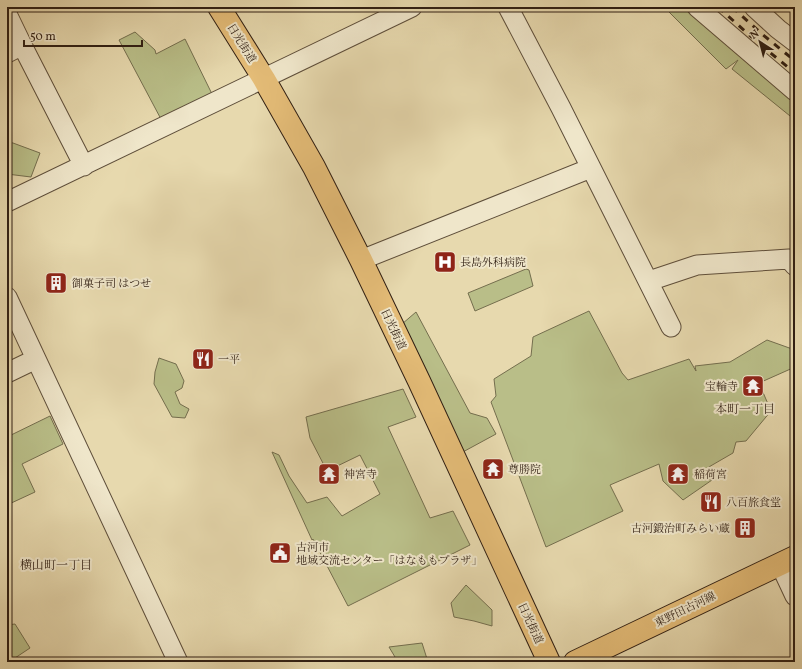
<svg xmlns="http://www.w3.org/2000/svg" width="802" height="669" font-family="Vollkorn,'Noto Serif JP',serif">
  <style>
    .green { fill: #b9be88; stroke: #746e4e }
    .lines { fill: none; stroke-linecap: round; stroke-linejoin: round }
    .minor-casing { stroke: #5e4e3a; stroke-width: 21 }
    .major-casing { stroke: #301f13; stroke-width: 24 }
    .minor { stroke: #efe6ca; stroke-width: 19 }
    .major { stroke: #e4bc77; stroke-width: 22 }
    .rail { stroke: #301f13; stroke-width: 3; stroke-dasharray: 7 7; stroke-linecap: butt }
    .labels { text-anchor: middle; stroke-width: 4; stroke-linejoin: round; paint-order: stroke }
    .street-label { font-size: 11px; fill: #301f13; stroke: #efe6ca }
    .poi-label { font-size: 11px; fill: #301f13; stroke: #efe6ca; text-anchor: start }
    .neighbourhood-label { font-size: 12px; fill: #301f13; stroke: #efe6ca }
  </style>
  <rect width="100%" height="100%" fill="#e7d9ae"/>
  <filter id="stains"><feTurbulence type="fractalNoise" baseFrequency=".005" numOctaves="4"/><feColorMatrix values="0 0 0 0 .2 0 0 0 0 .09 0 0 0 0 .02 0 0 0 .5 -.17"/></filter>
  <radialGradient id="worn" r=".72"><stop offset=".6" stop-color="#630" stop-opacity="0"/><stop offset="1" stop-color="#630" stop-opacity=".3"/></radialGradient>
  <path class="green" d="M 664,7 L 697,7 L 795,96 L 795,120 L 732,69 L 738,60 L 726,69 Z
    M 135,32 L 155,50 L 156,54 L 185,39 L 213,96 L 162,121 L 119,40 Z
    M 7,142 L 13,143 L 40,153 L 31,177 L 7,174 Z
    M 526,269 L 529,270 L 533,286 L 475,311 L 468,293 Z
    M 589,311 L 622,373 L 628,380 L 689,359 L 696,371 L 695,366 L 730,362 L 767,340 L 795,350 L 795,367 L 759,383 L 771,411 L 746,441 L 736,442 L 733,453 L 695,475 L 712,480 L 683,500 L 663,481 L 659,464 L 610,485 L 623,511 L 546,547 L 491,402 L 496,396 L 494,379 L 531,356 L 533,337 Z
    M 416,312 L 470,413 L 487,418 L 496,434 L 461,453 L 402,324 Z
    M 159,358 L 176,364 L 184,381 L 182,388 L 175,392 L 180,404 L 189,409 L 185,418 L 172,417 L 154,384 L 155,372 Z
    M 403,389 L 416,417 L 388,427 L 430,518 L 453,511 L 470,545 L 348,606 L 313,539 L 312,540 L 272,452 L 279,455 L 289,476 L 307,503 L 327,497 L 342,516 L 380,494 L 360,455 L 327,471 L 310,438 L 306,417 Z
    M 50,416 L 63,444 L 22,464 L 35,492 L 7,505 L 7,437 Z
    M 466,585 L 492,610 L 492,626 L 474,621 L 454,617 L 451,603 Z
    M 15,624 L 30,648 L 9,662 L 7,662 L 7,625 Z
    M 422,643 L 428,662 L 398,662 L 389,647 Z"/>
  <g class="lines">
    <g class="minor-casing">
      <path id="minor" d="M 508,7 L 561,108 L 671,327
        M 697,7 L 795,91
        M 754,7 L 778,29 L 795,42
        M 7,14 L 22,45 L 84,166
        M 7,53 L 22,45
        M 7,202 L 412,7
        M 361,260 L 591,168
        M 649,281 L 697,265 L 789,259 L 795,266
        M 7,297 L 178,662
        M 7,373 L 36,359
        M 780,564 L 795,596"/>
    </g>
    <g class="major-casing">
      <path id="major" d="M 219,7 L 264,79 L 314,167 L 361,260 L 419,381 L 549,662
        M 575,662 L 795,557"/>
    </g>
    <use href="#minor" class="minor"/>
    <use href="#major" class="major"/>
    <path class="rail" d="M 718,7 L 756,41 L 795,73
      M 732,7 L 762,34 L 795,61"/>
  </g>
  <defs>
    <g id="hospital-square" transform="scale(1.15)"><rect x="-9" y="-9" width="18" height="18" rx="4" fill="#8f2418" stroke="#efe6ca"/><path d="M-5-5h3v3.5h4V-5h3V5h-3V1.5h-4V5h-3Z" fill="#fff"/></g>
    <g id="building-square" transform="scale(1.15)"><rect x="-9" y="-9" width="18" height="18" rx="4" fill="#8f2418" stroke="#efe6ca"/><path d="M-4-6H4V6H1V3H-1V6H-4ZM-2.5-4.3h1.7v1.8h-1.7ZM.8-4.3h1.7v1.8H.8ZM-2.5-1h1.7V.8h-1.7ZM.8-1h1.7V.8H.8Z" fill="#fff"/></g>
    <g id="restaurant-square" transform="scale(1.15)"><rect x="-9" y="-9" width="18" height="18" rx="4" fill="#8f2418" stroke="#efe6ca"/><path d="M-5-6h1v4h1v-4h1v4h1v-4h1v5L-1.5 .5V6h-2V.5L-5-1ZM5-6V6H3V1.5H1.5Q1.5-4 5-6Z" fill="#fff"/></g>
    <g id="temple-square" transform="scale(1.15)"><rect x="-9" y="-9" width="18" height="18" rx="4" fill="#8f2418" stroke="#efe6ca"/><path d="M0-6L5-2H3V0L6.5 2.5H4V6H1.5V3h-3V6H-4V2.5H-6.5L-3 0V-2H-5Z" fill="#fff"/></g>
    <g id="civic-square" transform="scale(1.15)"><rect x="-9" y="-9" width="18" height="18" rx="4" fill="#8f2418" stroke="#efe6ca"/><path d="M-.6-6.5H3V-4.5H.6V-3L4-1V1h2V6H-6V1h2V-1L-.6-3ZM-1.2 2.5V6h2.4V2.5Z" fill="#fff"/></g>
  </defs>
  <g fill-rule="evenodd">
    <use href="#hospital-square" x="445" y="262"/>
    <use href="#building-square" x="56" y="283"/>
    <use href="#restaurant-square" x="203" y="359"/>
    <use href="#temple-square" x="753" y="386"/>
    <use href="#temple-square" x="493" y="469"/>
    <use href="#temple-square" x="329" y="474"/>
    <use href="#temple-square" x="678" y="474"/>
    <use href="#restaurant-square" x="711" y="502"/>
    <use href="#building-square" x="745" y="528"/>
    <use href="#civic-square" x="280" y="553"/>
  </g>
  <g class="labels">
    <g class="street-label">
      <text transform="translate(242 43) rotate(58)" y="4">日光街道</text>
      <text transform="translate(394 329) rotate(65)" y="4">日光街道</text>
      <text transform="translate(685 609) rotate(-26)" y="4">東野田古河線</text>
      <text transform="translate(531 623) rotate(65)" y="4">日光街道</text>
    </g>
    <g class="poi-label">
      <text x="460" y="266">長島外科病院</text>
      <text x="72" y="287">御菓子司 はつせ</text>
      <text x="218" y="363">一平</text>
      <text x="738" y="390" text-anchor="end">宝輪寺</text>
      <text x="508" y="473">尊勝院</text>
      <text x="344" y="478">神宮寺</text>
      <text x="694" y="478">稲荷宮</text>
      <text x="726" y="506">八百旅食堂</text>
      <text x="730" y="532" text-anchor="end">古河鍛治町みらい蔵</text>
      <text x="296" y="551">古河市<tspan x="296" dy="13">地域交流センター「はなももプラザ」</tspan></text>
    </g>
    <g class="neighbourhood-label">
      <text x="745" y="413">本町一丁目</text>
      <text x="56" y="569">横山町一丁目</text>
    </g>
  </g>
  <rect width="802" height="669" fill="none" stroke="#e7d9ae" stroke-width="24"/>
  <rect x="8" y="8" width="786" height="653" fill="none" stroke="#301f13" stroke-width="2"/>
  <rect x="12" y="12" width="778" height="645" fill="none" stroke="#301f13"/>
  <g transform="translate(760 42) rotate(324)" stroke="#efe6ca" stroke-width="3" paint-order="stroke">
  <path d="M0-3L7 15L0 10L-7 15Z" fill="#301f13"/>
  <text y="-6" font-size="11" font-weight="bold" text-anchor="middle" fill="#301f13">N</text>
  </g>
  <path d="M24 40v6h118v-6" fill="none" stroke="#301f13" stroke-width="2"/>
  <text x="30" y="40" font-size="12" fill="#301f13" stroke="#efe6ca" stroke-width="3" paint-order="stroke">50 m</text>
  <rect width="100%" height="100%" filter="url(#stains)"/>
  <rect width="100%" height="100%" fill="url(#worn)"/>
</svg>
